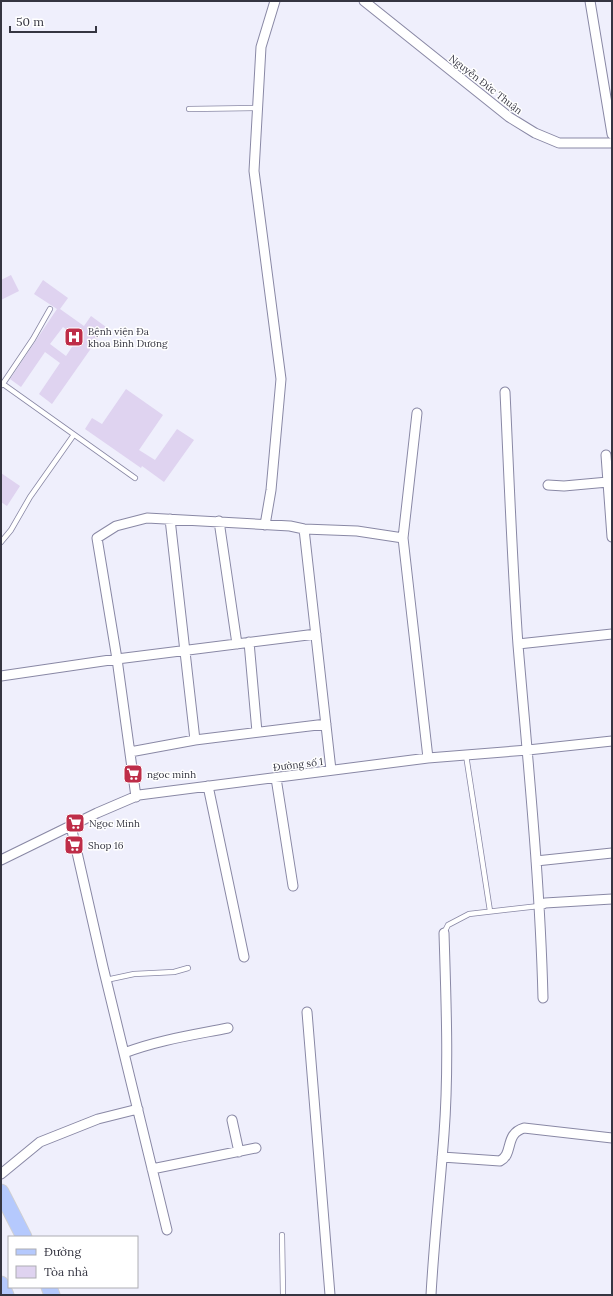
<svg xmlns="http://www.w3.org/2000/svg" width="613" height="1296" font-family="Lora,serif">
  <style>
    .building { fill: #dfd3f0; fill-rule: evenodd }
    .lines { fill: none; stroke-linecap: round; stroke-linejoin: round }
    .lane-casing { stroke: #8988a5; stroke-width: 6 }
    .street-casing { stroke: #8988a5; stroke-width: 11 }
    .primary-casing { stroke: #cfcfd1; stroke-width: 17 }
    .lane { stroke: #fff; stroke-width: 4.5 }
    .street { stroke: #fff; stroke-width: 9 }
    .primary { stroke: #b5c9fd; stroke-width: 15 }
    .labels { text-anchor: middle; stroke-width: 3; stroke-linejoin: round; paint-order: stroke }
    .street-label { font-size: 10px; fill: #353541; stroke: #fff }
    .poi-label { font-size: 10px; fill: #353541; stroke: #fff; text-anchor: start }
  </style>
  <rect width="100%" height="100%" fill="#efeffc"/>
  <path class="building" d="M 11,275 L 19,291 L 1,300 L 1,280 Z
    M 43,280 L 68,298 L 60,309 L 84,326 L 91,316 L 106,327 L 52,404 L 39,394 L 60,363 L 45,352 L 21,387 L 10,379 L 57,309 L 34,294 ZM 63,327 L 78,338 L 66,356 L 50,344 Z
    M 126,389 L 163,415 L 139,450 L 155,460 L 177,429 L 194,440 L 164,482 L 142,466 L 141,468 L 85,429 L 92,418 L 102,424 Z
    M 1,473 L 20,486 L 7,506 L 1,502 Z"/>
  <g class="lines">
    <g class="lane-casing">
      <path id="lane" d="M 189,109 L 257,108
        M 3,384 L 135,478
        M 2,385 L 33,339 L 50,309
        M 1,542 L 11,530 L 30,497 L 73,436
        M 466,755 L 490,911
        M 444,933 L 448,925 L 469,914 L 539,906
        M 106,980 L 134,974 L 174,972 L 188,968
        M 282,1235 L 283,1295"/>
    </g>
    <g class="street-casing">
      <path id="street" d="M 364,1 L 509,117 L 535,133 L 559,143 L 612,143
        M 590,1 L 612,134
        M 505,392 C 509,476 512,561 518,645 C 528,763 540,880 543,998
        M 417,413 L 403,538 L 428,758
        M 606,455 L 612,537
        M 548,485 L 564,486 L 608,482
        M 170,519 L 195,740
        M 219,521 L 237,644
        M 265,525 L 271,490 L 281,379 L 254,171 L 261,47 L 275,1
        M 304,529 L 331,770
        M 249,642 L 257,732
        M 518,644 L 612,634
        M 1,676 L 117,659 L 316,634
        M 130,752 L 195,740 L 326,724
        M 276,778 L 293,886
        M 208,786 L 244,957
        M 136,797 L 117,659 L 97,538 L 116,526 L 147,518 L 290,526 L 304,529 L 357,531 L 403,538
        M 71,826 L 103,967 L 167,1230
        M 1,860 L 97,813 L 139,795 L 428,758 L 528,750 L 612,741
        M 536,861 L 612,853
        M 539,906 L 545,903 L 612,899
        M 307,1012 L 330,1295
        M 124,1053 C 158,1040 193,1035 228,1028
        M 232,1120 L 239,1152
        M 442,1157 L 500,1161 C 514,1154 504,1134 524,1128 L 612,1138
        M 152,1169 L 256,1148
        M 1,1174 L 40,1142 L 98,1119 L 138,1109
        M 431,1295 C 434,1241 440,1188 444,1134 C 449,1067 446,1000 444,933"/>
    </g>
    <g class="primary-casing">
      <path id="primary" d="M 1,1192 L 24,1237
        M 1,1284 L 6,1295
        M 49,1287 L 52,1295"/>
    </g>
    <use href="#lane" class="lane"/>
    <use href="#street" class="street"/>
    <use href="#primary" class="primary"/>
  </g>
  <defs>
    <g id="hospital-square" transform="scale(1)"><rect x="-9" y="-9" width="18" height="18" rx="4" fill="#be2d48" stroke="#fff"/><path d="M-5-5h3v3.5h4V-5h3V5h-3V1.5h-4V5h-3Z" fill="#fff"/></g>
    <g id="supermarket-square" transform="scale(1)"><rect x="-9" y="-9" width="18" height="18" rx="4" fill="#be2d48" stroke="#fff"/><path d="M-6-5.5h2.5l.6 2H6L4.5 2H-2.5L-4.4-4H-6ZM-1.5 3.2a1.3 1.3 0 1 0 .1 0ZM3 3.2a1.3 1.3 0 1 0 .1 0Z" fill="#fff"/></g>
  </defs>
  <g fill-rule="evenodd">
    <use href="#hospital-square" x="74" y="337"/>
    <use href="#supermarket-square" x="133" y="774"/>
    <use href="#supermarket-square" x="75" y="823"/>
    <use href="#supermarket-square" x="74" y="845"/>
  </g>
  <g class="labels">
    <g class="street-label">
      <text transform="translate(486 84) rotate(38)" y="4">Nguyễn Đức Thuận</text>
      <text transform="translate(298 764) rotate(-7)" y="4">Đường số 1</text>
    </g>
    <g class="poi-label">
      <text x="88" y="335">Bệnh viện Đa<tspan x="88" dy="12">khoa Bình Dương</tspan></text>
      <text x="147" y="778">ngoc minh</text>
      <text x="89" y="827">Ngọc Minh</text>
      <text x="88" y="849">Shop 16</text>
    </g>
  </g>
  <rect width="613" height="1296" fill="none" stroke="#353541" stroke-width="4"/>
  <rect x="8" y="1236" width="130" height="52" fill="#ffffff" stroke="#aeaeb3"/>
  <rect x="16" y="1249" width="20" height="6" fill="#b5c9fd" stroke="#aeaeb3"/>
  <text x="44" y="1256" font-size="12" fill="#353541">Đường</text>
  <rect x="16" y="1266" width="20" height="12" fill="#dfd3f0" stroke="#aeaeb3"/>
  <text x="44" y="1276" font-size="12" fill="#353541">Tòa nhà</text>
  <path d="M10 26v6h86v-6" fill="none" stroke="#353541" stroke-width="2"/>
  <text x="16" y="26" font-size="12" fill="#353541" stroke="#ffffff" stroke-width="3" paint-order="stroke">50 m</text>
</svg>
